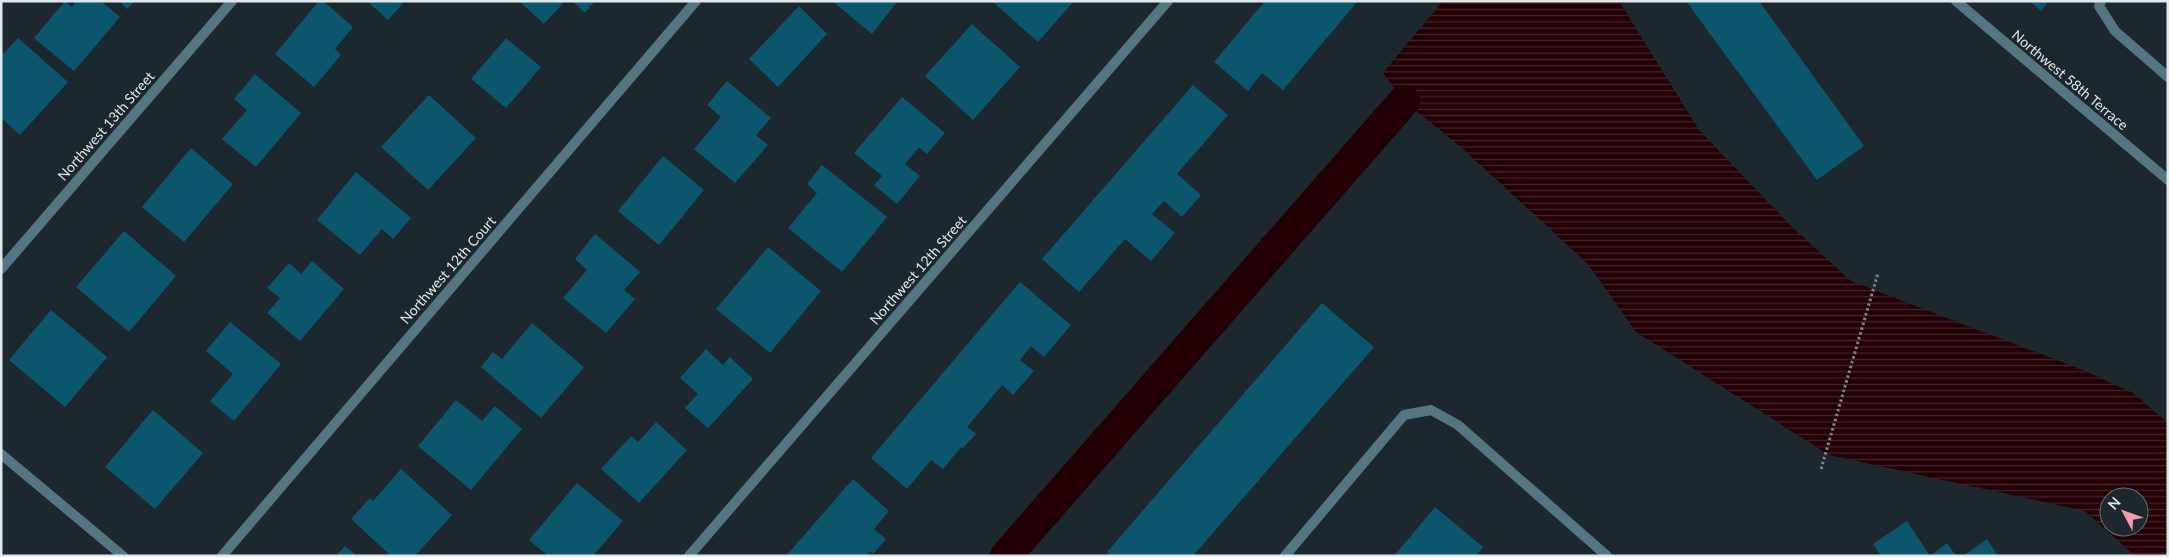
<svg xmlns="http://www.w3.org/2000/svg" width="2169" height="557" font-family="Lato,sans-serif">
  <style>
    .water { fill: url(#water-rules); fill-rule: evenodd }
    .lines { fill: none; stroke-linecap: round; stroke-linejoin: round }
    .canal { stroke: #220006; stroke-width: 32 }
    .building { fill: #0c566d }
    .path { stroke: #7b8589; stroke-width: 3; stroke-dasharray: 2.5 2.5; stroke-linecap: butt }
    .service { stroke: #547582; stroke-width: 10 }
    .minor { stroke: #547582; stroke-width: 10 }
    .labels { text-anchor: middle; stroke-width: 4; stroke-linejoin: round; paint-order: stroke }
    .street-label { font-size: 14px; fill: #e0e8eb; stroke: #1c282d }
  </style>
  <defs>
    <pattern id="water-rules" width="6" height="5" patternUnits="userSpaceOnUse" patternTransform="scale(1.25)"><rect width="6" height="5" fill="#220006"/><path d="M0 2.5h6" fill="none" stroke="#42252a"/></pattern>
  </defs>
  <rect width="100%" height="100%" fill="#1c282d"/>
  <path class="water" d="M 1443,1 L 1619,1 L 1699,130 L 1789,224 L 1851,281 L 2085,371 L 2133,393 L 2168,423 L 2168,556 L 2135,556 L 2085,511 L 1829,455 L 1636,332 L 1588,264 L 1463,149 L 1404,101 L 1383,73 ZM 2109,497 L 2139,497 L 2139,527 L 2109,527 Z"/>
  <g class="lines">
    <path class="canal" d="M 1006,556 L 1404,101"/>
  </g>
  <path class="building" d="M 65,1 L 72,7 L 76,1 L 101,1 L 120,17 L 74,71 L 34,38 Z
    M 119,1 L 135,1 L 127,9 Z
    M 319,1 L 323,1 L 353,27 L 335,49 L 341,55 L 314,87 L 275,54 Z
    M 367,1 L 405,1 L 388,20 Z
    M 519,1 L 565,1 L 544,24 Z
    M 572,1 L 595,1 L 585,13 Z
    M 832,1 L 898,1 L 872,34 Z
    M 992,1 L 1074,1 L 1038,42 Z
    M 1265,1 L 1358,1 L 1283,90 L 1262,73 L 1248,91 L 1214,62 Z
    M 1686,1 L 1759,1 L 1864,146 L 1817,180 Z
    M 2030,1 L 2049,1 L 2041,11 Z
    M 799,6 L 827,34 L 778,87 L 749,59 Z
    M 972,24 L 1020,67 L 973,120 L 925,76 Z
    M 18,38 L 68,82 L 20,135 L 1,118 L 1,56 Z
    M 506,38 L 541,67 L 506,108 L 471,79 Z
    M 255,74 L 301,113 L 256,167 L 222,139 L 247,110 L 234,99 Z
    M 727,81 L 771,118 L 756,135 L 768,145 L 735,183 L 694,149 L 721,117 L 707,105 Z
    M 1193,85 L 1228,115 L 1177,174 L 1201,195 L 1182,217 L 1164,201 L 1152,214 L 1175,233 L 1151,261 L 1125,239 L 1079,292 L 1042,259 Z
    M 429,95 L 476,138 L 428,190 L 381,147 Z
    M 902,97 L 945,133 L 927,154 L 919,147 L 905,164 L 920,176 L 897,204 L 874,185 L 882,176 L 854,153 Z
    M 191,148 L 233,184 L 184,242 L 142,207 Z
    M 663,156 L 704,190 L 659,245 L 618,211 Z
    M 822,165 L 887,217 L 842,272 L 788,228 L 817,193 L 807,184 Z
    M 356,172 L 411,218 L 393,239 L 382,229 L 360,255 L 317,220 Z
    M 124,231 L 176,276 L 129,332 L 76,287 Z
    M 595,234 L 640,272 L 624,290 L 635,299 L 606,333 L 563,298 L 587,270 L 575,259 Z
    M 768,247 L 821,291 L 770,353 L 716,309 Z
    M 312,261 L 344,289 L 300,341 L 267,313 L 280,298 L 267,288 L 289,263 L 301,274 Z
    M 1020,282 L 1071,325 L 1044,357 L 1031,346 L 1020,360 L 1034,371 L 1013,395 L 1002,385 L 967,427 L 976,434 L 963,448 L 961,447 L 943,469 L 931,460 L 907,489 L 871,458 Z
    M 1322,303 L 1374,347 L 1193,556 L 1111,556 L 1107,552 Z
    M 51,310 L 107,357 L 65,407 L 9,360 Z
    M 230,322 L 281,364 L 234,421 L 210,401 L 233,374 L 206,351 Z
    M 532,323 L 584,367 L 541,418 L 481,367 L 493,352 L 502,359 Z
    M 706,349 L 723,365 L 730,357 L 753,379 L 708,428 L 685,408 L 698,394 L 680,378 Z
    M 456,400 L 482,421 L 495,406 L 522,429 L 471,490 L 418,446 Z
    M 153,410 L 203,453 L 155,509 L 105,467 Z
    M 656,422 L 687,450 L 639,503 L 601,469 L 631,436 L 638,442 Z
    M 401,469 L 452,515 L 415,556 L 391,556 L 351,519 L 370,498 L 373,501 Z
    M 853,479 L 889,511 L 874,529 L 886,539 L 873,554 L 870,551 L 865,556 L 786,556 Z
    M 577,483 L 623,521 L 593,556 L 548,556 L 529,540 Z
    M 1435,507 L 1483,547 L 1476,556 L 1394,556 Z
    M 1907,521 L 1930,556 L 1947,543 L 1956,556 L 1881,556 L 1873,544 Z
    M 1987,539 L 1998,556 L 1963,556 Z
    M 345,546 L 357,556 L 336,556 Z"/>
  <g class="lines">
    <path class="path" d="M 1821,469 L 1878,273"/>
    <path class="service" d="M 1956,1 L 2168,180
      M 2101,1 L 2099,6 L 2115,31 L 2168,77
      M 1285,556 L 1404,415 L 1431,410 L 1458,425 L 1607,556"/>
    <path class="minor" d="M 1,269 L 232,1
      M 1,454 L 123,556
      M 222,556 L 696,1
      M 689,556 L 1168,1"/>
  </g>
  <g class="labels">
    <g class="street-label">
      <text transform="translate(2070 80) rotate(40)" y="5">Northwest 58th Terrace</text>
      <text transform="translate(106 126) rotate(-49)" y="5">Northwest 13th Street</text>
      <text transform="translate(448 270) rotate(-49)" y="5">Northwest 12th Court</text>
      <text transform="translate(918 270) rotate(-49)" y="5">Northwest 12th Street</text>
    </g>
  </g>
  <rect width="2169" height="557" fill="none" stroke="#e0e8eb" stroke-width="5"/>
  <g transform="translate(2124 512) rotate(311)"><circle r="24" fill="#1c282d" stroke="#6a7579"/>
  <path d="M0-4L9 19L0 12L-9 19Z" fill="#f39aab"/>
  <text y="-8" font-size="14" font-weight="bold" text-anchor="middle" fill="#e0e8eb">N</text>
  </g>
</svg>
